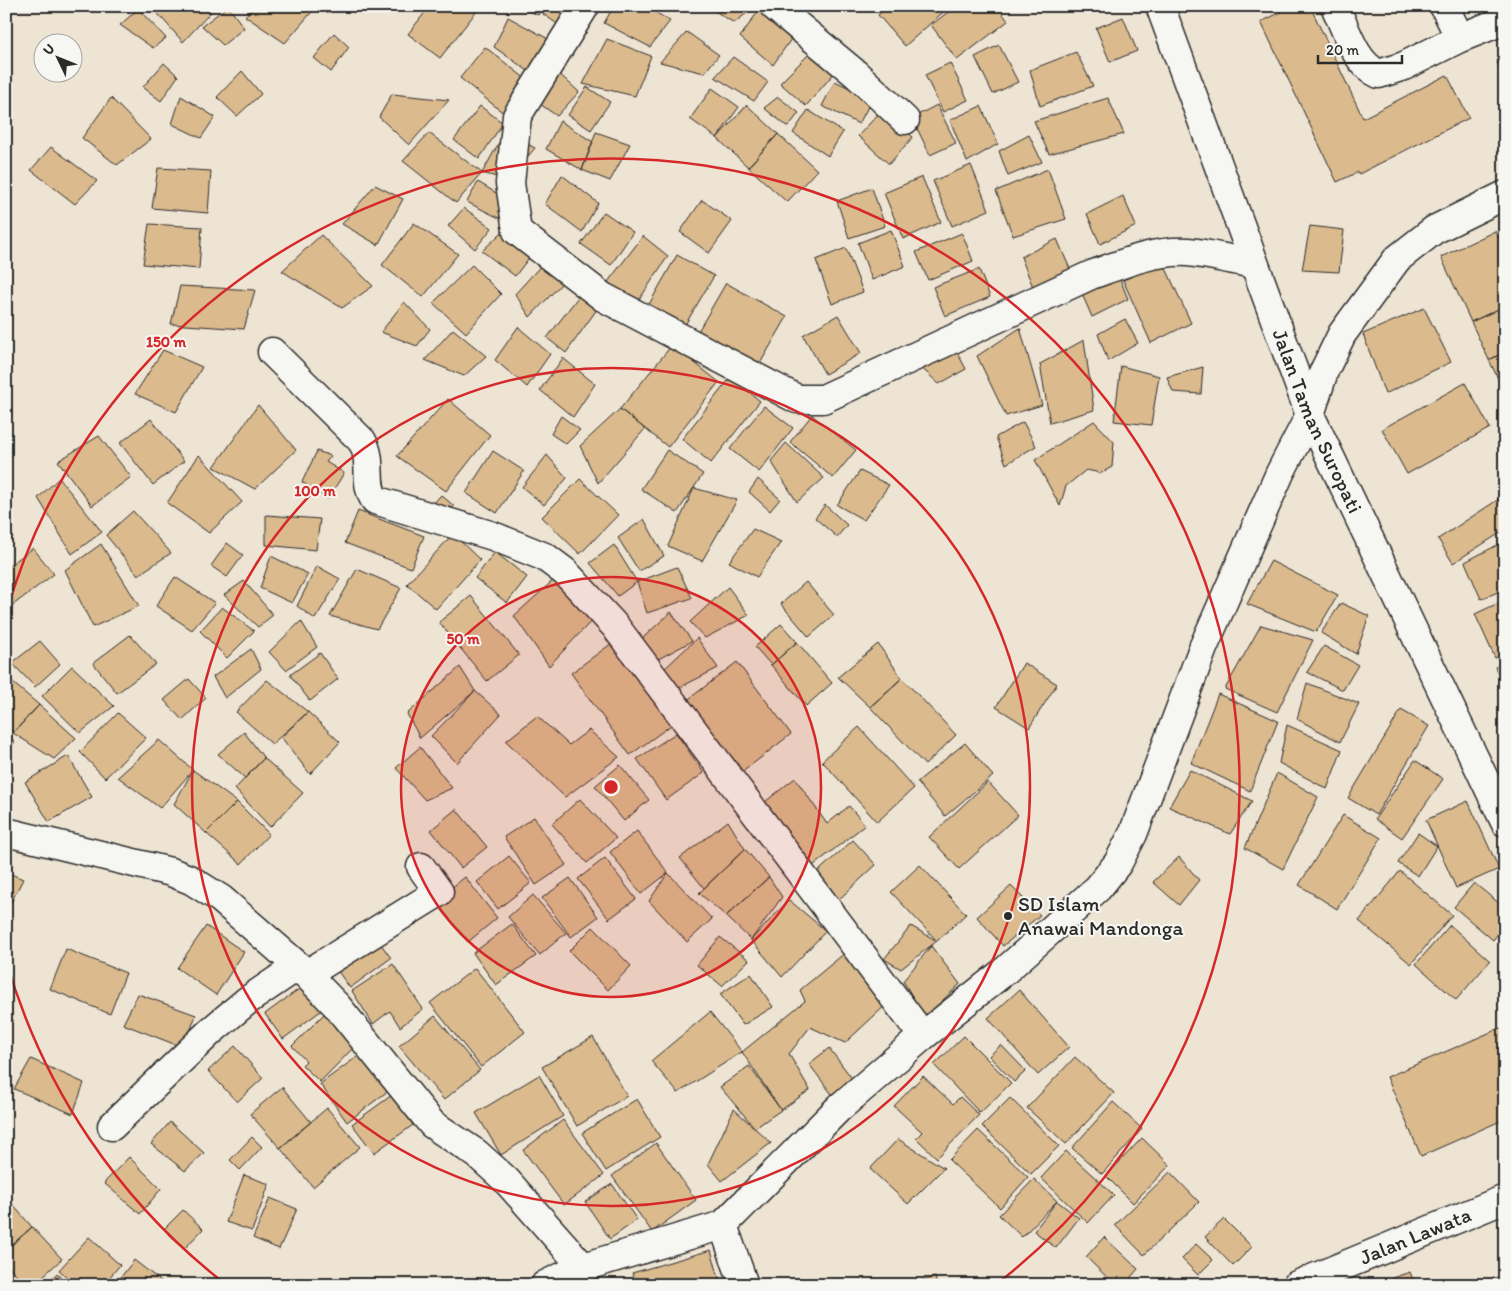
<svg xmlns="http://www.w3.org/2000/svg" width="1511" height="1291" font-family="Itim,sans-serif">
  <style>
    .building { fill: #dbba8d; stroke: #2b2b2b }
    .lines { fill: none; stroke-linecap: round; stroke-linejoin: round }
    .minor-casing { stroke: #2b2b2b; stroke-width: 31 }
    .tertiary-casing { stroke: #2b2b2b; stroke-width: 31 }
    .minor { stroke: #f6f6f2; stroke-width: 28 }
    .tertiary { stroke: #f6f6f2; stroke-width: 28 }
    .ring { fill: none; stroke: #d62828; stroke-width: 2.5 }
    .poi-dot { fill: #2b2b2b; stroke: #f6f6f2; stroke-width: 2 }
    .labels { text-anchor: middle; stroke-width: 4; stroke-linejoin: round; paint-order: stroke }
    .street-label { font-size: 21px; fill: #2b2b2b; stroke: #f6f6f2 }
    .poi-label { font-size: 21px; fill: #2b2b2b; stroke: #f6f6f2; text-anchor: start }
    .centre { fill: #d62828; stroke: #f6f6f2; stroke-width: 2.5 }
    .ring-label { font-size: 15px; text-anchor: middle; font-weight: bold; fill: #d62828; stroke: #f6f6f2; stroke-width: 4; stroke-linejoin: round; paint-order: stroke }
  </style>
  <rect width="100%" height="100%" fill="#eee4d4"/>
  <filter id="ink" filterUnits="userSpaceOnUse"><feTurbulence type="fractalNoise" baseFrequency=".02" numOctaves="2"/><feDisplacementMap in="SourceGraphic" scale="10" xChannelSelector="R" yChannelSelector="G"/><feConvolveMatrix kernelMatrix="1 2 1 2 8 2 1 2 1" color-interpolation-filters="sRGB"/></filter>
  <g filter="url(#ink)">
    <path class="building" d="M 151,6 L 206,6 L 211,12 L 183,42 Z
      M 228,6 L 244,28 L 223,45 L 202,26 Z
      M 255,6 L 315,6 L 316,7 L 285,43 L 245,16 Z
      M 430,6 L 468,6 L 476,12 L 440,58 L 408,34 Z
      M 518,6 L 543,6 L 538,15 Z
      M 548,6 L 602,6 L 579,39 L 543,14 Z
      M 614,6 L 645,6 L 670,21 L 650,47 L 604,23 Z
      M 707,6 L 756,6 L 734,23 Z
      M 762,6 L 796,32 L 773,65 L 740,37 Z
      M 888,6 L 950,6 L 905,46 L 878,15 Z
      M 956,6 L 997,6 L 1008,21 L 957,60 L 931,25 Z
      M 1293,6 L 1310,6 L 1363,118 L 1447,75 L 1469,118 L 1359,174 L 1358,172 L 1337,182 L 1261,22 Z
      M 138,9 L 166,38 L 153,48 L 120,25 Z
      M 508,17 L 552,41 L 531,73 L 494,47 Z
      M 1123,17 L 1137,51 L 1110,62 L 1096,28 Z
      M 687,32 L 719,55 L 704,73 L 660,62 Z
      M 334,33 L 349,47 L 331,72 L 314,58 Z
      M 607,39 L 651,56 L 635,96 L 583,84 Z
      M 999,45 L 1018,82 L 993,94 L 975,57 Z
      M 485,47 L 531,83 L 506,115 L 460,78 Z
      M 813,50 L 835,72 L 806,106 L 780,83 Z
      M 1076,52 L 1093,86 L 1040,106 L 1030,70 Z
      M 733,57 L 768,82 L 754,101 L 715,77 Z
      M 1505,58 L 1505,80 L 1497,62 Z
      M 164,63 L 178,76 L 161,101 L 143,87 Z
      M 950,63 L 968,100 L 943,112 L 925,75 Z
      M 555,70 L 579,92 L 557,116 L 530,97 Z
      M 242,71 L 261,94 L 237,116 L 217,97 Z
      M 835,81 L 872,99 L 859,124 L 822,106 Z
      M 587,87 L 610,102 L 591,130 L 568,115 Z
      M 712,88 L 739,107 L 717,138 L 690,119 Z
      M 392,94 L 449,100 L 409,145 L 379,117 Z
      M 181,96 L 215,117 L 201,138 L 172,124 Z
      M 778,97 L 799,113 L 788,127 L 764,108 Z
      M 111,98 L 151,139 L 117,165 L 82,138 Z
      M 1108,98 L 1124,134 L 1049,154 L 1034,121 Z
      M 747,105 L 778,134 L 748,167 L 717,138 Z
      M 937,105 L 956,143 L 930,155 L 912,118 Z
      M 480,106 L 503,123 L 479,159 L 454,140 Z
      M 981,106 L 998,144 L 967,162 L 950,120 Z
      M 808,110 L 843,132 L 828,156 L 793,133 Z
      M 882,110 L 913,137 L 889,164 L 858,136 Z
      M 560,121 L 593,142 L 582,170 L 546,149 Z
      M 505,132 L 535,148 L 508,180 L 482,173 Z
      M 596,132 L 630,144 L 610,181 L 582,170 Z
      M 429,133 L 482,173 L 456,203 L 403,161 Z
      M 778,134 L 817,170 L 787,202 L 748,167 Z
      M 1029,135 L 1042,162 L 1008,176 L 999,151 Z
      M 51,147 L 97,181 L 75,204 L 31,170 Z
      M 971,165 L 989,210 L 952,226 L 933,181 Z
      M 158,168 L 211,171 L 208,213 L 152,208 Z
      M 1048,169 L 1066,219 L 1013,236 L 996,191 Z
      M 562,175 L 598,203 L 582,232 L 545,204 Z
      M 922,177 L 941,222 L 903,239 L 884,193 Z
      M 478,182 L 511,202 L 499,218 L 467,202 Z
      M 375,185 L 403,199 L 378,245 L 342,224 Z
      M 872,188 L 885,226 L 849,238 L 837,201 Z
      M 1123,196 L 1136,226 L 1100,244 L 1087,214 Z
      M 702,200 L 732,221 L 709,253 L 680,232 Z
      M 464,208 L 492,228 L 475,249 L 448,226 Z
      M 604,212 L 633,232 L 611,265 L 581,244 Z
      M 515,220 L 542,241 L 515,276 L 482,251 Z
      M 414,223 L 458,254 L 423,297 L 382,265 Z
      M 149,224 L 202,227 L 199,269 L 143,264 Z
      M 1310,226 L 1344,230 L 1339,272 L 1302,270 Z
      M 891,230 L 905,266 L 872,280 L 858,243 Z
      M 1495,231 L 1505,251 L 1505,306 L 1471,322 L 1441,257 Z
      M 962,233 L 973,261 L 928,280 L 916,252 Z
      M 321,235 L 373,286 L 342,308 L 282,271 Z
      M 643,236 L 668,256 L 633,309 L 604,287 Z
      M 1057,239 L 1070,269 L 1033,287 L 1021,257 Z
      M 846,248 L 863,292 L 832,304 L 816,260 Z
      M 677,255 L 714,276 L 679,335 L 643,315 Z
      M 546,260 L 566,279 L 530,317 L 515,294 Z
      M 1164,264 L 1191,323 L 1151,343 L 1123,280 Z
      M 472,265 L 501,294 L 466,333 L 433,303 Z
      M 979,269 L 990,297 L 945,316 L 933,287 Z
      M 1116,269 L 1128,299 L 1092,317 L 1079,287 Z
      M 726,283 L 787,317 L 758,367 L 693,340 Z
      M 180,286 L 255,290 L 244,329 L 171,324 Z
      M 581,293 L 600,305 L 566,353 L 547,338 Z
      M 404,302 L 430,329 L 417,346 L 381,332 Z
      M 1505,306 L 1505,352 L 1489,360 L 1471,322 Z
      M 1424,308 L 1451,362 L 1385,394 L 1363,334 Z
      M 838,315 L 861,353 L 825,374 L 803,335 Z
      M 1125,319 L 1138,343 L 1108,361 L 1098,334 Z
      M 518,327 L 550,354 L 527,387 L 495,360 Z
      M 1020,328 L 1042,405 L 1006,416 L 977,356 Z
      M 453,329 L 486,356 L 464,376 L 425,360 Z
      M 1084,340 L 1094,410 L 1050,423 L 1040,364 Z
      M 672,345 L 719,382 L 668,447 L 620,409 Z
      M 954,346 L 966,369 L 939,384 L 914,361 Z
      M 163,350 L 202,367 L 176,412 L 135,394 Z
      M 1505,352 L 1505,393 L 1489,360 Z
      M 563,358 L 595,384 L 573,417 L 540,390 Z
      M 1121,366 L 1159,376 L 1151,425 L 1114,421 Z
      M 1203,367 L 1201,394 L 1173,392 L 1167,377 Z
      M 731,377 L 760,401 L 711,463 L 682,439 Z
      M 1465,383 L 1490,428 L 1407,474 L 1382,429 Z
      M 448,399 L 490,435 L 446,491 L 397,456 Z
      M 258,405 L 296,450 L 255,489 L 214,467 Z
      M 764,406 L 793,428 L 759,472 L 730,449 Z
      M 620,409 L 645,429 L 598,483 L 580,446 Z
      M 812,415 L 856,450 L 833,478 L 790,442 Z
      M 561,416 L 580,430 L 566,444 L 551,434 Z
      M 151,419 L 184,461 L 153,485 L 120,443 Z
      M 1094,421 L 1114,442 L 1112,467 L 1101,473 L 1086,470 L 1066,486 L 1060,506 L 1035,460 Z
      M 1023,422 L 1036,446 L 1006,464 L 996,437 Z
      M 99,436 L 131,477 L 92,506 L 58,461 Z
      M 786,443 L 824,478 L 797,502 L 771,461 Z
      M 667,450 L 703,474 L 677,513 L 641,489 Z
      M 317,451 L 331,456 L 326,462 L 344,473 L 328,499 L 302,482 Z
      M 493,451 L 524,471 L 497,513 L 466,493 Z
      M 199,455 L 242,502 L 209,533 L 167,503 Z
      M 547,455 L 567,478 L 544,505 L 522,487 Z
      M 860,471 L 889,485 L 864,520 L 837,505 Z
      M 59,478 L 102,532 L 72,554 L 38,498 Z
      M 580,479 L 618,515 L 580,554 L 542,517 Z
      M 758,479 L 780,499 L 770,511 L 749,492 Z
      M 694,488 L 737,500 L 702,561 L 668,546 Z
      M 441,495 L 454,506 L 446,516 L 432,505 Z
      M 1505,495 L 1505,530 L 1453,563 L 1438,539 Z
      M 825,505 L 847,525 L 837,537 L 815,518 Z
      M 133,511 L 171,553 L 138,575 L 106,535 Z
      M 358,511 L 424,536 L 411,568 L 345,543 Z
      M 266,515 L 320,519 L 316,550 L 266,545 Z
      M 644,519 L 664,556 L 639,571 L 618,538 Z
      M 753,529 L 781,542 L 757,577 L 729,562 Z
      M 453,534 L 480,560 L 436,609 L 407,584 Z
      M 1505,541 L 1505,589 L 1481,599 L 1465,562 Z
      M 227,543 L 243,555 L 227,577 L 211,566 Z
      M 101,544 L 139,606 L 93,627 L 65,570 Z
      M 614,545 L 637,582 L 618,596 L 590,563 Z
      M 33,548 L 54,574 L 9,608 L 6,605 L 6,568 Z
      M 495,552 L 527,577 L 507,603 L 475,578 Z
      M 271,556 L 308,574 L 292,603 L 260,588 Z
      M 1271,561 L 1338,595 L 1316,632 L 1247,604 Z
      M 317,566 L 340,579 L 315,619 L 297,606 Z
      M 677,567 L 692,598 L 647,613 L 637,582 Z
      M 357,569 L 401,588 L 377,629 L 330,616 Z
      M 558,576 L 595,617 L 549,666 L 514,616 Z
      M 175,577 L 215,603 L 192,630 L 156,606 Z
      M 244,581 L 273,615 L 258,627 L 224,595 Z
      M 806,582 L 834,615 L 809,637 L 781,604 Z
      M 728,587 L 749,615 L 705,638 L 690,622 Z
      M 471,596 L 519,655 L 487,681 L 439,622 Z
      M 1505,600 L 1505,653 L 1495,658 L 1475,614 Z
      M 1341,603 L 1369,616 L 1356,654 L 1321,633 Z
      M 222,607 L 254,631 L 227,658 L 200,631 Z
      M 671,612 L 692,641 L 649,664 L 633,647 Z
      M 301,621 L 317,647 L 286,670 L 269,652 Z
      M 781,624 L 797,642 L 771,665 L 755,647 Z
      M 1261,625 L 1313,640 L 1277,712 L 1225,689 Z
      M 130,635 L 156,664 L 117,693 L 93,663 Z
      M 697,638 L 718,668 L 675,690 L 659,674 Z
      M 40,641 L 60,664 L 35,687 L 12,663 Z
      M 615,641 L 674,723 L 630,755 L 571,673 Z
      M 797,642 L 832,683 L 806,706 L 771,665 Z
      M 878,644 L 902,678 L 870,707 L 838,677 Z
      M 1324,646 L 1358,665 L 1343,690 L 1307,672 Z
      M 251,649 L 261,669 L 225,698 L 213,677 Z
      M 320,653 L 338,679 L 310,701 L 290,675 Z
      M 737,662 L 791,734 L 736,777 L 681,705 Z
      M 1505,662 L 1505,689 L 1495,667 Z
      M 1024,663 L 1057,684 L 1029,728 L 996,707 Z
      M 72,666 L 114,706 L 80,733 L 42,696 Z
      M 460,667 L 475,691 L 420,738 L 407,714 Z
      M 6,677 L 39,705 L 13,733 L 6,725 Z
      M 902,678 L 956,735 L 925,765 L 870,707 Z
      M 189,679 L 206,698 L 182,720 L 164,700 Z
      M 267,680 L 308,712 L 272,744 L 236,712 Z
      M 1307,683 L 1359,704 L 1340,742 L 1297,719 Z
      M 475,691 L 501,714 L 457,763 L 431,736 Z
      M 1218,694 L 1278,721 L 1250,791 L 1191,763 Z
      M 39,705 L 76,738 L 54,759 L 13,733 Z
      M 1401,710 L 1429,726 L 1376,815 L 1348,798 Z
      M 308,712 L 340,742 L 310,774 L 281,737 Z
      M 118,713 L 146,738 L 105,778 L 80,752 Z
      M 537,716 L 569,745 L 589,730 L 619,757 L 565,797 L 506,741 Z
      M 1287,725 L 1342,750 L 1327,789 L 1279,763 Z
      M 859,727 L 914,788 L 877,822 L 822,761 Z
      M 244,732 L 264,758 L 245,778 L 218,754 Z
      M 676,733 L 704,773 L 666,800 L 637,759 Z
      M 6,734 L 15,742 L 6,751 Z
      M 159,740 L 193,770 L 160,808 L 118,777 Z
      M 965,743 L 993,776 L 945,816 L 917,782 Z
      M 420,747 L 452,788 L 425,800 L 396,768 Z
      M 68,756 L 92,797 L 49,822 L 25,782 Z
      M 264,758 L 303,793 L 270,827 L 235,789 Z
      M 1415,760 L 1443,779 L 1402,838 L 1375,819 Z
      M 620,765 L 649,800 L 624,821 L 595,786 Z
      M 193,770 L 237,802 L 206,833 L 174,804 Z
      M 1190,770 L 1252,801 L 1230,834 L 1169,807 Z
      M 1277,773 L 1318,797 L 1283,869 L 1245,848 Z
      M 795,778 L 827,824 L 849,806 L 865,825 L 809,869 L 760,806 Z
      M 988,782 L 1018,815 L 959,869 L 929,837 Z
      M 580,799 L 616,838 L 587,863 L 552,824 Z
      M 1468,801 L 1499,869 L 1456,888 L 1426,820 Z
      M 237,802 L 269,834 L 241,864 L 206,833 Z
      M 456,809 L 487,847 L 461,868 L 431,830 Z
      M 1343,815 L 1381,838 L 1337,909 L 1299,885 Z
      M 534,817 L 566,865 L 536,885 L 504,837 Z
      M 728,821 L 745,849 L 704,888 L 680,858 Z
      M 637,831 L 668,873 L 641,894 L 610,852 Z
      M 1418,833 L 1437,846 L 1418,876 L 1398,863 Z
      M 853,840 L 876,865 L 835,903 L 811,878 Z
      M 745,849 L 769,877 L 726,916 L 699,893 Z
      M 509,856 L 531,883 L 498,909 L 477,882 Z
      M 1179,857 L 1199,880 L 1179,905 L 1153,882 Z
      M 605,858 L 636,899 L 609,919 L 578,879 Z
      M 920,865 L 966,914 L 937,941 L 891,892 Z
      M 1400,871 L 1452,915 L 1411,964 L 1359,921 Z
      M 6,872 L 23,879 L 7,910 L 6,910 Z
      M 668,873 L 712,919 L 687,942 L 649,901 Z
      M 465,877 L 497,918 L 468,942 L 435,901 Z
      M 769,877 L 782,897 L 751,940 L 726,916 Z
      M 570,878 L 598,917 L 571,937 L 542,898 Z
      M 1474,883 L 1505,908 L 1505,925 L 1493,940 L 1454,907 Z
      M 1011,886 L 1040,915 L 1003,946 L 977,917 Z
      M 533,895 L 566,933 L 540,955 L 508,917 Z
      M 789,900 L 826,931 L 782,977 L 751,940 Z
      M 512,924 L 536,956 L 496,985 L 473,953 Z
      M 1450,925 L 1490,961 L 1456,1000 L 1416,964 Z
      M 206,926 L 244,952 L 216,995 L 177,968 Z
      M 911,926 L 937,941 L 901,969 L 884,959 Z
      M 593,927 L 631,966 L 608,990 L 569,951 Z
      M 370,929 L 391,958 L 350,988 L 329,959 Z
      M 720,937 L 749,960 L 722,986 L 697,965 Z
      M 931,946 L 960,984 L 925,1017 L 903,981 Z
      M 66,949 L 126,973 L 110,1014 L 50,989 Z
      M 846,952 L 889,1002 L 845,1043 L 810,1027 L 789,1054 L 810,1090 L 781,1110 L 742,1052 L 805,1001 L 800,990 Z
      M 393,964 L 423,1009 L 400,1027 L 390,1011 L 373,1024 L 352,991 Z
      M 475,968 L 525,1032 L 481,1067 L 430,1003 Z
      M 751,974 L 773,1007 L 743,1025 L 720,994 Z
      M 307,983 L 326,1007 L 283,1039 L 265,1014 Z
      M 1019,990 L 1069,1047 L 1038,1075 L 988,1018 Z
      M 138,994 L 196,1015 L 184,1048 L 123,1024 Z
      M 327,1011 L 359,1042 L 320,1082 L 302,1065 L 306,1061 L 292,1046 Z
      M 710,1012 L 742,1052 L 678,1093 L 651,1061 Z
      M 435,1016 L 480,1070 L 444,1100 L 399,1046 Z
      M 1505,1026 L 1505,1119 L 1421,1156 L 1387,1077 Z
      M 964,1036 L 1011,1083 L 980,1113 L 934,1065 Z
      M 593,1037 L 627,1096 L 577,1126 L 542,1067 Z
      M 1001,1045 L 1026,1071 L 1014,1082 L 989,1056 Z
      M 235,1046 L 263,1078 L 237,1102 L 208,1071 Z
      M 369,1048 L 396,1085 L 347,1122 L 320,1084 Z
      M 829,1048 L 854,1081 L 834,1097 L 809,1064 Z
      M 1075,1057 L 1114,1093 L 1066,1144 L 1027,1108 Z
      M 31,1059 L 84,1083 L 73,1114 L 14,1089 Z
      M 749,1066 L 781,1110 L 755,1128 L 720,1087 Z
      M 539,1075 L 563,1116 L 501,1155 L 476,1113 Z
      M 923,1076 L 953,1104 L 960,1097 L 979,1115 L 937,1158 L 916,1138 L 922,1132 L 894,1106 Z
      M 282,1087 L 311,1122 L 280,1148 L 250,1114 Z
      M 392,1095 L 413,1125 L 374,1153 L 352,1124 Z
      M 1010,1098 L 1059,1146 L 1031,1174 L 982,1126 Z
      M 637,1099 L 660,1137 L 606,1171 L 582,1133 Z
      M 1113,1102 L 1142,1129 L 1102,1174 L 1072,1148 Z
      M 327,1108 L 360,1147 L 313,1187 L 280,1148 Z
      M 734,1109 L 771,1143 L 722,1181 L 708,1164 Z
      M 563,1120 L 604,1175 L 564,1205 L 523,1150 Z
      M 170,1122 L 204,1153 L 185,1171 L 151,1144 Z
      M 978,1130 L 1028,1177 L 1000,1208 L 949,1160 Z
      M 252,1137 L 262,1147 L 240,1170 L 230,1160 Z
      M 1142,1138 L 1170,1165 L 1133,1203 L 1106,1176 Z
      M 898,1139 L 944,1168 L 908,1204 L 870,1169 Z
      M 656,1143 L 696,1200 L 652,1232 L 612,1176 Z
      M 1066,1151 L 1114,1195 L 1088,1223 L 1041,1178 Z
      M 129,1157 L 161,1189 L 140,1214 L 104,1183 Z
      M 1170,1172 L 1199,1202 L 1144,1255 L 1115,1225 Z
      M 244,1175 L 269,1184 L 252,1231 L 226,1222 Z
      M 1034,1179 L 1057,1201 L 1022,1237 L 999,1215 Z
      M 612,1184 L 637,1220 L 610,1239 L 585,1202 Z
      M 6,1197 L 32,1227 L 6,1250 Z
      M 270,1198 L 297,1209 L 279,1249 L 253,1238 Z
      M 1057,1201 L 1079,1218 L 1056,1248 L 1034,1231 Z
      M 183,1210 L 203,1229 L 184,1249 L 164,1229 Z
      M 1224,1219 L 1252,1247 L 1233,1266 L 1205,1237 Z
      M 32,1227 L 62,1259 L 33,1285 L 25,1285 L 6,1263 L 6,1250 Z
      M 89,1237 L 120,1265 L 103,1285 L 76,1285 L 59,1270 Z
      M 1104,1237 L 1138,1269 L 1124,1285 L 1115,1285 L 1086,1257 Z
      M 1196,1244 L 1213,1260 L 1198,1275 L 1182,1259 Z
      M 711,1250 L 721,1285 L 636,1285 L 632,1273 Z
      M 134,1260 L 166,1285 L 115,1285 Z
      M 1410,1272 L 1415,1285 L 1393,1285 L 1392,1278 Z
      M 57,1273 L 69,1285 L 46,1285 Z
      M 935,1277 L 937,1285 L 910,1285 Z"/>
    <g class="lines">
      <g class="minor-casing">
        <path id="minor" d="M 585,6 L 517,116 L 510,183 L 517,231 L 603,297 L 797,399 L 823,399 L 1091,275 C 1122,264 1154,250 1188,252 C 1210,254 1232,260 1253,264
          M 774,6 L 856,74 L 905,120
          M 1335,6 C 1346,29 1355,64 1379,74 L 1404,66 L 1460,38
          M 1444,6 L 1460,38 L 1505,20
          M 272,352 L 362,441 C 374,461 363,483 375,500 L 493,536 L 545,557 L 565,572 L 615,626 L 923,1036
          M 6,832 L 171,872 L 191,880 L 221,899 L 298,966 L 337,1006 L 432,1124 L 477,1154 L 506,1180 L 583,1267 L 723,1225
          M 307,974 L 439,892 L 421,867
          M 112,1126 L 211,1031 L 248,1000 L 298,966
          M 545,1285 L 583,1267
          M 744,1285 L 723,1225 L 839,1108 L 923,1036 L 1006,970 L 1098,888 L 1118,863 L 1133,834 L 1203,648 L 1280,473 L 1310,415 L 1324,371 L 1342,334 L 1397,259 L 1434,230 L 1505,195"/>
      </g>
      <g class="tertiary-casing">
        <g id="tertiary">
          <path id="s1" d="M 1160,6 L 1310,415 L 1505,822"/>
          <path id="s2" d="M 1297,1285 L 1505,1199"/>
        </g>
      </g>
      <use href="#minor" class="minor"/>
      <use href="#tertiary" class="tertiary"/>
    </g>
  </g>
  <circle cx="611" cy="787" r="210" fill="#d62828" fill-opacity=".12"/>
  <g class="ring">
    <circle cx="611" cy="787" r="210"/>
    <circle cx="611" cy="787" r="419"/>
    <path d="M224 1283A629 629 0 0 1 6 960M6 614A629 629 0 1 1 998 1283"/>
  </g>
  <circle class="poi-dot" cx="1008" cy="916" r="5"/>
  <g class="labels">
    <g class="street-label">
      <text dy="7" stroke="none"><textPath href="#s1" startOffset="444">Jalan Taman Suropati</textPath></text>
      <text dy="7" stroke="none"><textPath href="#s2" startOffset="128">Jalan Lawata</textPath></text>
    </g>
    <g class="poi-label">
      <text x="1018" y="911">SD Islam<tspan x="1018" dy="24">Anawai Mandonga</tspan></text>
    </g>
  </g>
  <circle cx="611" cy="787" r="8" class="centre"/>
  <g class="ring-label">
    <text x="166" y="347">150 m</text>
    <text x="315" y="496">100 m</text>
    <text x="463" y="644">50 m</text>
  </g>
  <rect width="1511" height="1291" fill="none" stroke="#f6f6f2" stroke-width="25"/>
  <rect x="12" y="12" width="1486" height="1266" fill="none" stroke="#2b2b2b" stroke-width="2" filter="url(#ink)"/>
  <g transform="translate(58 58) rotate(313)"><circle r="24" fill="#f6f6f2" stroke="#a5a5a2"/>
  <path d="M0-4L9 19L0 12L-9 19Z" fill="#2b2b2b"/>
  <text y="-8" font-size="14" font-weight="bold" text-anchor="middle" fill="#2b2b2b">U</text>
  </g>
  <path d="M1318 55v8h84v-8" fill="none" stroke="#2b2b2b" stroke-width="2.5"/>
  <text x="1326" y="55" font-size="15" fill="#2b2b2b" stroke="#f6f6f2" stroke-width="4" paint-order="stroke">20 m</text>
</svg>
